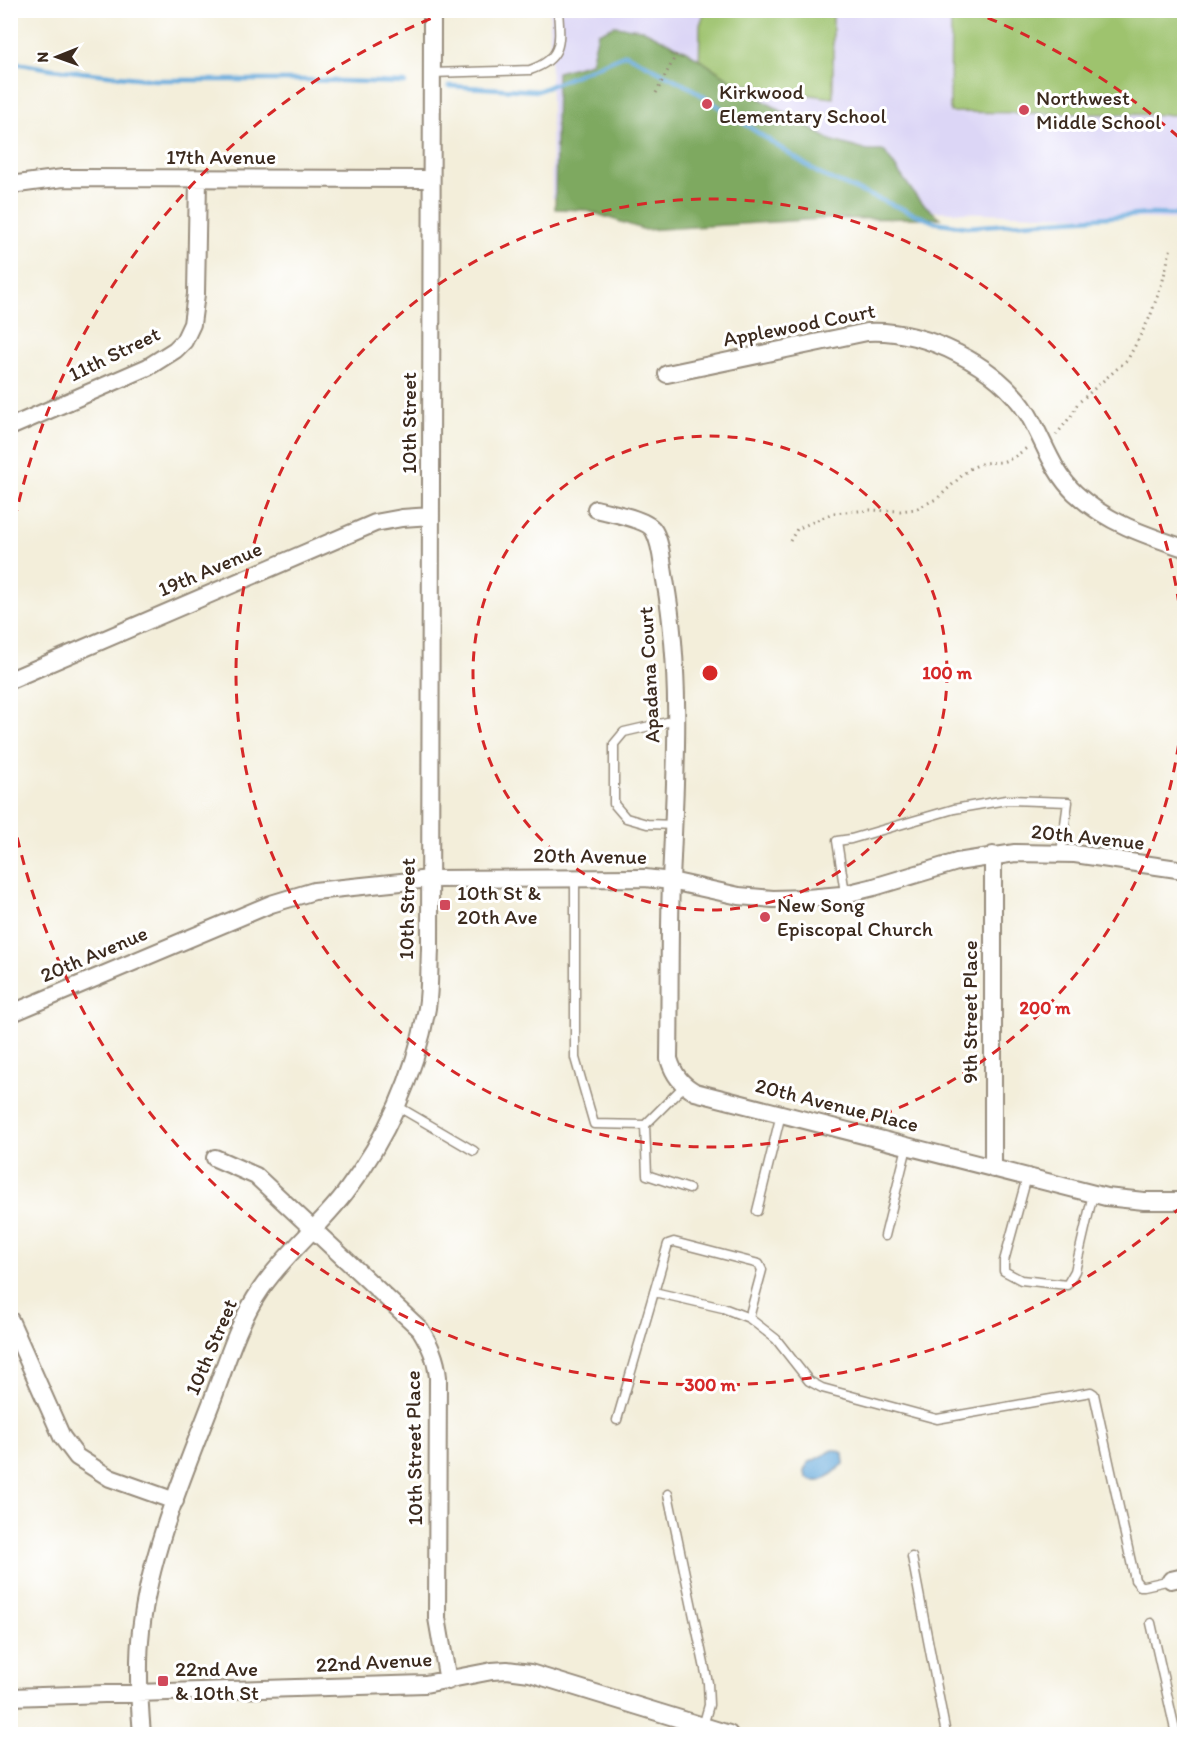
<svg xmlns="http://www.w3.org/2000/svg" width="1195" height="1745" font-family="Itim,sans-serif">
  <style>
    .built { fill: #dcd6f6 }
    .green { fill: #9ec36e; stroke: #6c7646; stroke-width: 1.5 }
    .forest { fill: #7ea961; stroke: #5c6a40; stroke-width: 1.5 }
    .water { fill: #66aadb; stroke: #506a7c; stroke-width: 1.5 }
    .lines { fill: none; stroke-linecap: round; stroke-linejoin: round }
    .stream { stroke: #66aadb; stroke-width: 4.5 }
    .lane-casing { stroke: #978c7c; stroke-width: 11 }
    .street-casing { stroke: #978c7c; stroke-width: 20 }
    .path { stroke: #978c7c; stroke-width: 3; stroke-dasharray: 1.5 4.5; stroke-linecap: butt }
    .lane { stroke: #fff; stroke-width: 8 }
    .street { stroke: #fff; stroke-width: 16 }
    .ring { fill: none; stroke: #d62828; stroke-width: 3; stroke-dasharray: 10 8 }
    .poi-dot { fill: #d1495b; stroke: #fff; stroke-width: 2 }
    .labels { text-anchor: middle; stroke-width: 6; stroke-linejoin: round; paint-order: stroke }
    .poi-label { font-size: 21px; fill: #3b2a1e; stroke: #fff; text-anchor: start }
    .street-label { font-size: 21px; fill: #3b2a1e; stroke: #fff }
    .centre { fill: #d62828; stroke: #fff; stroke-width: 3 }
    .ring-label { font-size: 18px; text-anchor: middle; font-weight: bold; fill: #d62828; stroke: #fff; stroke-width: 6; stroke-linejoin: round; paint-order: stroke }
  </style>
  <rect width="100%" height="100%" fill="#fff"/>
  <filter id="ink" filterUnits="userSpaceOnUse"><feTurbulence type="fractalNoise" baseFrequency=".0167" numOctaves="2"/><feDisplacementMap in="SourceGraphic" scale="12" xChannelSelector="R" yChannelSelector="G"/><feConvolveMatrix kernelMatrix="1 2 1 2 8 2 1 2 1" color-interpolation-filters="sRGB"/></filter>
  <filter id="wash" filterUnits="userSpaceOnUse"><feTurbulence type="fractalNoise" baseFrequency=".008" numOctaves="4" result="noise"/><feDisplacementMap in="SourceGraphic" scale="24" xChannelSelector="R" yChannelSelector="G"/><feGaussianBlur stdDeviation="1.35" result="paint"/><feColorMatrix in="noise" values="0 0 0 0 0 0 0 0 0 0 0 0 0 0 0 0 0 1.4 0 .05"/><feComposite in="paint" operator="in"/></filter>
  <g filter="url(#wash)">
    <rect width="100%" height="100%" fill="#f3eeda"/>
    <path class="built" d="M 550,11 L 1184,11 L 1184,220 L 552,198 Z"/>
    <path class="green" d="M 705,11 L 833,11 L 833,98 L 780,91 L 699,75 L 700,25 Z
      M 951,11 L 1184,11 L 1184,115 L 950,112 Z"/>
    <path class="forest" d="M 614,26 L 642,29 L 688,52 L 759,98 L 830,140 L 868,151 L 884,151 L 918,199 L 940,218 L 822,219 L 645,230 L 585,210 L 555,209 L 557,72 L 591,63 L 598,33 Z"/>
    <path class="water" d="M 833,1450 L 837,1450 L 843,1453 L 844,1464 C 832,1473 821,1488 807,1478 L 804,1471 L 808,1463 Z"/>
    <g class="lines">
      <path class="stream" d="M 10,62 L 52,69 L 156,80 L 306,80 L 405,83
        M 449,86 L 538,91 L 626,54 L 691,88 L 821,175 L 934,222 L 967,227 L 1151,214 L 1184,215"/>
    </g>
  </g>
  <g filter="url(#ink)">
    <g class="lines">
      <g class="lane-casing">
        <path id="lane" d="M 431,73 L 530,70 C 564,58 560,41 558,10
          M 675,825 L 647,824 L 626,818 L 614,804 L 614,744 L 624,732 L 676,720
          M 575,878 L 575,1058 L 594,1124 L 645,1125
          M 845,893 L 837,841 L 851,839 L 954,809 L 1006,800 L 1068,802 L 1061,853
          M 684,1086 L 645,1125 L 647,1175 L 689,1189
          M 397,1106 L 474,1151
          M 1027,1177 L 1004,1261 L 1004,1271 L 1021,1280 L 1067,1285 L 1075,1271 L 1093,1194
          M 757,1211 L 781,1114
          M 885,1236 L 907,1147
          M 654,1292 L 723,1308 L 749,1318
          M 617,1420 L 668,1244 L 674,1242 L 759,1264 L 762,1270 L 749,1318 L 776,1339 L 809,1381 L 822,1388 L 937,1419 L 1091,1392 L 1094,1394 L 1135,1580 L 1140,1586 L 1144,1586 L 1171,1580
          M 668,1494 L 708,1683 L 709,1705 L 703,1726
          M 912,1557 L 946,1734
          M 1151,1623 L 1176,1734"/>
      </g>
      <g class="street-casing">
        <path id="street" d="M 10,185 L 63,178 L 431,179
          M 667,374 L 867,332 C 925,329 997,365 1028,414 C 1044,441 1052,471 1075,493 C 1106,522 1145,535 1184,548
          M 10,427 L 148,367 L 175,350 L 184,341 L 192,324 L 196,294 L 198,179
          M 596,509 C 610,513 648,519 654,531 C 662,545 662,565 665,580 C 683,680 675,781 671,881 C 669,940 670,1000 669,1059 C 674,1075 681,1084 695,1092 L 1106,1197 L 1144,1201 L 1184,1201
          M 10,680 L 375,523 L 402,518 L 431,516
          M 10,1014 L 271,904 L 314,891 L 430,879 L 645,878 L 671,881 L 739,896 L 773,899 L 807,898 L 841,895 L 874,887 L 957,862 L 1015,853 L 1075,854 L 1184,870
          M 215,1158 L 256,1176 L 420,1329 C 430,1345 436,1358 438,1377 L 437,1618 L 448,1681
          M 993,1169 L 993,855
          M 10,1320 L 62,1437 L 77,1457 L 110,1478 L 175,1501
          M 1171,1580 L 1184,1577
          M 10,1697 L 425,1684 L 492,1671 L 507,1670 L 530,1673 L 729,1734
          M 142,1734 C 139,1700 137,1665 141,1630 C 150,1552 184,1474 212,1401 C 226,1364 238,1322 261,1289 C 285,1254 319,1227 345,1193 C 386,1139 415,1075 427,1008 C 430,989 429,968 430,949 L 432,10"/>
      </g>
      <path class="path" d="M 656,93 L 676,55
        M 1056,435 L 1071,416 L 1078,403 L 1128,359 L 1150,317 L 1163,280 L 1171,247
        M 790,541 L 797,529 L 833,513 L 870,510 L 900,511 L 916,509 L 938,498 L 969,469 L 983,463 L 1002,462 L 1013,458 L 1028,447"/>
      <use href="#lane" class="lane"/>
      <use href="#street" class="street"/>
    </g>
  </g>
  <g class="ring">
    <circle cx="710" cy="673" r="237"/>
    <circle cx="710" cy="673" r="474"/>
    <path d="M1182 1206A712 712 0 0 1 11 809M11 537A712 712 0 0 1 449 11M971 11A712 712 0 0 1 1182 140"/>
  </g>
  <g class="poi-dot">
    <circle cx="707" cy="104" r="6"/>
    <circle cx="1024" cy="110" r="6"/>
    <rect x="439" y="899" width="12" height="12" rx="3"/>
    <circle cx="765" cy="917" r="6"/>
    <rect x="157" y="1675" width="12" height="12" rx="3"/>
  </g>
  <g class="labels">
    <g class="poi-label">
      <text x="719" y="99">Kirkwood<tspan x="719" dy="24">Elementary School</tspan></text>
      <text x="1036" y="105">Northwest<tspan x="1036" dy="24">Middle School</tspan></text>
      <text x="457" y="900">10th St &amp;<tspan x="457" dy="24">20th Ave</tspan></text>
      <text x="777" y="912">New Song<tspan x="777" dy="24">Episcopal Church</tspan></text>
      <text x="175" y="1676">22nd Ave<tspan x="175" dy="24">&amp; 10th St</tspan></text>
    </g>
    <g class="street-label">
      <text x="221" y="164">17th Avenue</text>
      <text transform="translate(799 325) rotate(-11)" y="7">Applewood Court</text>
      <text transform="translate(114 354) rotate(-26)" y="7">11th Street</text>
      <text transform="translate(409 423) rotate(-90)" y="7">10th Street</text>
      <text transform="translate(210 569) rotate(-23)" y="7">19th Avenue</text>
      <text transform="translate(649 675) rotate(-93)" y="7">Apadana Court</text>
      <text transform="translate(1088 837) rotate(6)" y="7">20th Avenue</text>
      <text transform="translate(590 856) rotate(1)" y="7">20th Avenue</text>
      <text transform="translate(407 909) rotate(-89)" y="7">10th Street</text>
      <text transform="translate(94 954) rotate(-23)" y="7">20th Avenue</text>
      <text transform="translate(970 1012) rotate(-90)" y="7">9th Street Place</text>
      <text transform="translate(837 1105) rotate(14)" y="7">20th Avenue Place</text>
      <text transform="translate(211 1347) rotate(-67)" y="7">10th Street</text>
      <text transform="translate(414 1448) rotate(-91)" y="7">10th Street Place</text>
      <text transform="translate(374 1662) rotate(-3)" y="7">22nd Avenue</text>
    </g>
  </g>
  <circle cx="710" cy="673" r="9" class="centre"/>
  <g class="ring-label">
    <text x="947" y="679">100 m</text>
    <text x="1045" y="1014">200 m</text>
    <text x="710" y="1391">300 m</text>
  </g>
  <rect width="1195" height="1745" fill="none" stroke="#fff" stroke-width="36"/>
  <g transform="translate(57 57) rotate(269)" stroke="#ffffff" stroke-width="4.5" paint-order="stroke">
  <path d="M0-4.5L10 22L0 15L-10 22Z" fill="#3b2a1e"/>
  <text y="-9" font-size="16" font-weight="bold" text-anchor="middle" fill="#3b2a1e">N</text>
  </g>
</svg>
